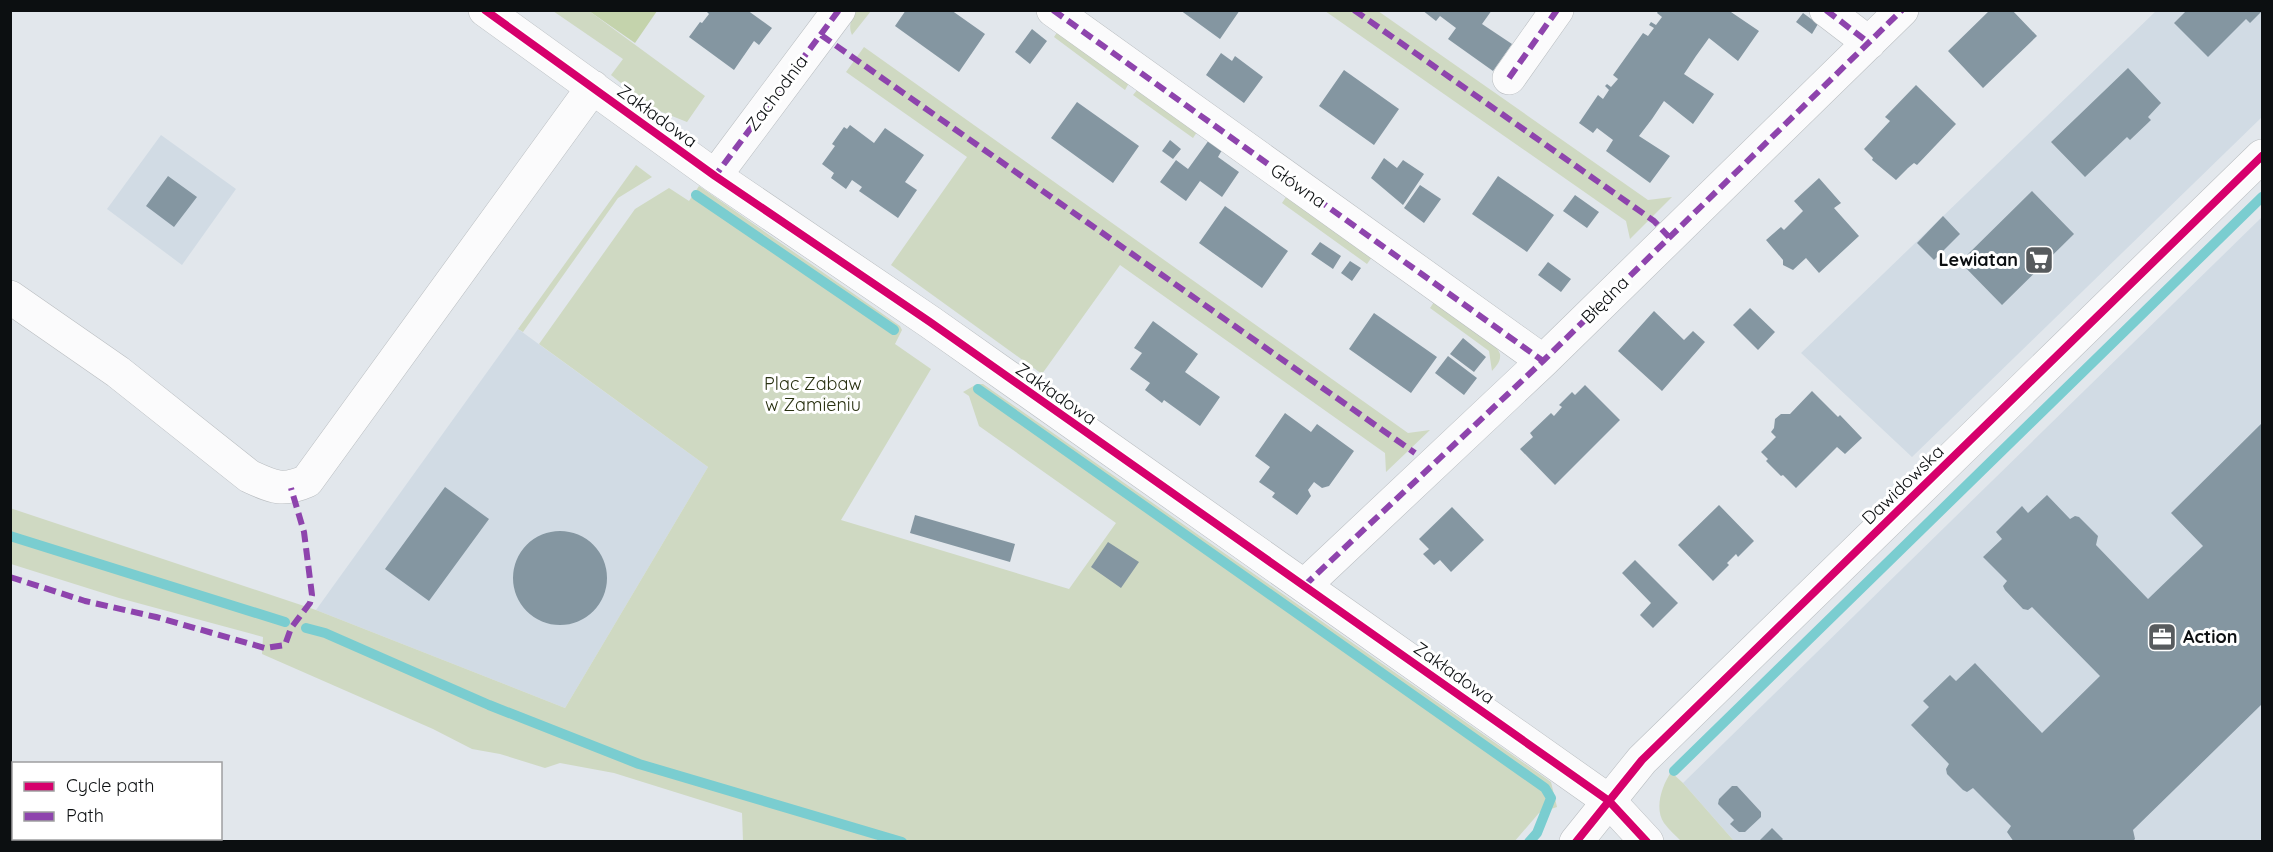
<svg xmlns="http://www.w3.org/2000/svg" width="2273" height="852" font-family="Quicksand,sans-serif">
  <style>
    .built { fill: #d1dbe4 }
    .green { fill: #cfd9c2 }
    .forest { fill: #c4d3ac }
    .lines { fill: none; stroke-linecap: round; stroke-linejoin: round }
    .stream { stroke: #7acdd0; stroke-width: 10 }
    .building { fill: #8496a1 }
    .minor-casing { stroke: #b9bdc0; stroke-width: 34 }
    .minor { stroke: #fbfbfc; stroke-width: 33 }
    .quiet { stroke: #8e44ad; stroke-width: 6; stroke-dasharray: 12 6; stroke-linecap: butt }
    .cycleway-casing { stroke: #fff; stroke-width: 11 }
    .cycleway { stroke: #d6006c; stroke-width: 8 }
    .labels { text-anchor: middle; stroke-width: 6; stroke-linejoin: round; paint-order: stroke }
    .street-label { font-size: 18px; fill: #0c0f11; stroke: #fff }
    .poi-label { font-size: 18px; font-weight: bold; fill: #0c0f11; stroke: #fff; text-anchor: end }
    .park-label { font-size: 18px; fill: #283010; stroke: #fff }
  </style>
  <rect width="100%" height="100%" fill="#e2e7ec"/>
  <path class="built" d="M 2156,11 L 2262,11 L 2262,117 L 1912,457 L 1801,353 Z
    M 161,135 L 236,189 L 182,265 L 107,209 Z
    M 2262,217 L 2262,840 L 2260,842 L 1734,841 L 1683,783 Z
    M 518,329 L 708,467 L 565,708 L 316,610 Z"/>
  <path class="green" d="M 553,11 L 589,11 L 705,96 L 687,122 L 652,108 L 611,75 L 623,59 Z
    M 856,11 L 871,11 L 852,35 C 848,26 851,18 856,11 Z
    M 1325,11 L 1378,11 L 1648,200 L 1672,197 L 1630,239 L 1626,221 Z
    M 1058,31 L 1129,83 L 1125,90 L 1054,37 Z
    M 864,47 L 1408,433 L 1430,430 L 1386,472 L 1385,453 L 1120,265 L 1042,374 L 891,265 L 967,157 L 846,72 Z
    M 1138,89 L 1197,132 L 1193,138 L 1133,95 Z
    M 636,165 L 652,177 L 618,198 L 523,332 L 518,329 Z
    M 699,186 L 900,326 L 902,330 L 895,344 L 931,369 L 841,520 L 1069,589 L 1116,523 L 979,426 L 969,396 L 963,392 L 977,384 L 983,384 L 1551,782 L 1557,807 L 1539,813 L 1514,842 L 743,841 L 742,813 L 614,773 L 560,763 L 545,768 L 500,754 L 472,749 L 433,729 L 262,654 L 263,637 L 119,598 L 11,564 L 10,508 L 316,610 L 565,708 L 708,467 L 539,344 L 635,209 L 669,188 L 689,201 Z
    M 1286,197 L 1372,257 L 1367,264 L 1282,203 Z
    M 1434,302 C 1447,311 1497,340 1500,354 C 1501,362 1496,366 1492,371 L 1489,351 L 1430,308 Z
    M 1671,772 L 1683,783 L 1734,841 L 1681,841 C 1676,836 1669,830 1664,823 C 1654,808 1662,786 1671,772 Z"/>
  <path class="forest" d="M 589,11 L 657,10 L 657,11 L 635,43 Z"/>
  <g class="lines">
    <path class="stream" d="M 696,195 L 894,330
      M 978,389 L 1545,788 L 1551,798 L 1537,833 L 1529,842
      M 10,536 L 285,622
      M 306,628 L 325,633 L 489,705 L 639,764 L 902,842
      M 1674,771 L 2262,197"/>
  </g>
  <path class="building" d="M 705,10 L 747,10 L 772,28 L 759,45 L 754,41 L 734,70 L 689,37 L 700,22 L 702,23 L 709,14 Z
    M 906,10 L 951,10 L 985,34 L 959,72 L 895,26 Z
    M 1180,10 L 1240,10 L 1220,39 Z
    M 1422,10 L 1492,10 L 1482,24 L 1512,44 L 1493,71 L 1448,39 L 1456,28 L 1440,16 L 1436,21 Z
    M 1659,10 L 1728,10 L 1759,31 L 1738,61 L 1709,38 L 1696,56 L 1684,74 L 1714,94 L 1693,124 L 1664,101 L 1652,119 L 1639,136 L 1670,156 L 1650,183 L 1606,151 L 1613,140 L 1597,128 L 1593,133 L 1579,123 L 1598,95 L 1603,99 L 1609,90 L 1605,86 L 1607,84 L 1611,87 L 1618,79 L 1613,75 L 1643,33 L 1648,36 L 1654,28 L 1649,25 L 1651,22 L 1656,25 L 1662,17 L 1657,13 Z
    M 1990,10 L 2012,10 L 2037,36 L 1983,88 L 1948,51 Z
    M 2187,10 L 2262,10 L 2262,11 L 2250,23 L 2246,19 L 2208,57 L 2174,23 Z
    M 1803,13 L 1818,24 L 1812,34 L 1796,22 Z
    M 1032,29 L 1047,41 L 1030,64 L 1015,52 Z
    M 1221,53 L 1232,61 L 1235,56 L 1263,77 L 1244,103 L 1206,75 Z
    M 2128,68 L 2161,103 L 2148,117 L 2151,120 L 2130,140 L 2127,137 L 2085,177 L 2051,142 Z
    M 1344,70 L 1399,109 L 1374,145 L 1319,106 Z
    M 1916,85 L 1956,124 L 1917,165 L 1914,163 L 1908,168 L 1896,180 L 1872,160 L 1873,158 L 1864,149 L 1890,121 L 1885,117 Z
    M 1077,102 L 1139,146 L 1113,183 L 1051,138 Z
    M 850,125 L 874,143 L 885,128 L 924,155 L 905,182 L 917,190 L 898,218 L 859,191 L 862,187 L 852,180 L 846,189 L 831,178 L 834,173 L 822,164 L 835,146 L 832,144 L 844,127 L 847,129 Z
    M 1170,140 L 1181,149 L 1173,159 L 1162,151 Z
    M 1209,140 L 1222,150 L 1218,157 L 1239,172 L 1222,197 L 1200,181 L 1186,201 L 1160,182 L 1176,160 L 1188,169 Z
    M 1384,158 L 1397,168 L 1403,160 L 1424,174 L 1403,205 L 1371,178 Z
    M 168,176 L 197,197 L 174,227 L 146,206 Z
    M 1498,176 L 1554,215 L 1527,252 L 1472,214 Z
    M 1819,178 L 1841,203 L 1834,208 L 1859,236 L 1819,273 L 1806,258 L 1793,270 L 1783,265 L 1783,260 L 1766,240 L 1781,227 L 1784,230 L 1803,211 L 1794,201 Z
    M 1420,185 L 1441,199 L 1424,223 L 1404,208 Z
    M 2032,191 L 2074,234 L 2002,305 L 1960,262 Z
    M 1575,195 L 1599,212 L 1587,228 L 1563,211 Z
    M 1225,206 L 1288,251 L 1262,288 L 1199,243 Z
    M 1943,216 L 1960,234 L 1934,260 L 1917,243 Z
    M 1320,242 L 1341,256 L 1333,269 L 1311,254 Z
    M 1350,261 L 1361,268 L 1352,281 L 1341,273 Z
    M 1548,262 L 1571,279 L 1561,292 L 1538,275 Z
    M 1750,308 L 1775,332 L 1758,350 L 1733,325 Z
    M 1654,311 L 1684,340 L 1693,331 L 1705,342 L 1662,391 L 1618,351 Z
    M 1374,313 L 1437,357 L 1411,393 L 1349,349 Z
    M 1153,321 L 1198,354 L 1185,372 L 1220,397 L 1200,426 L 1164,400 L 1162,403 L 1145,390 L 1150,383 L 1130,369 L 1142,353 L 1134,348 Z
    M 1463,338 L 1486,357 L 1474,372 L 1450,354 Z
    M 1448,356 L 1477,378 L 1464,395 L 1435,373 Z
    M 1585,385 L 1620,420 L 1555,485 L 1520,449 L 1533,437 L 1530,433 L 1551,413 L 1554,416 L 1562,407 L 1559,405 L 1572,392 L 1575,395 Z
    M 1812,391 L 1838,417 L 1840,415 L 1862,438 L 1845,454 L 1837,447 L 1796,488 L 1783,475 L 1781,476 L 1766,461 L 1768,459 L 1761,452 L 1776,437 L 1771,432 L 1774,428 L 1775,419 L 1781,414 L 1790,414 Z
    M 1285,413 L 1311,432 L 1317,424 L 1354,451 L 1329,486 L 1322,488 L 1314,482 L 1308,490 L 1311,496 L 1297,515 L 1272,497 L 1275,493 L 1259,482 L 1270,467 L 1255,456 Z
    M 2262,423 L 2262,704 L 2133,830 L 2135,839 L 2132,842 L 2014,842 L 2007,832 L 2011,826 L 1973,788 L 1967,792 L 1963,790 L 1947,774 L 1946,769 L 1949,764 L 1911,725 L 1929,707 L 1923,701 L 1950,675 L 1956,681 L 1975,663 L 2042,733 L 2100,676 L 2032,607 L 2028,610 L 2023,609 L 2005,590 L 2003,586 L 2007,581 L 1983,557 L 2002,539 L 1996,532 L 2022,506 L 2028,513 L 2047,495 L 2070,519 L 2075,516 L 2079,517 L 2098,536 L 2096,545 L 2148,599 L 2203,546 L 2171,513 Z
    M 445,487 L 489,519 L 429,601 L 385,569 Z
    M 1719,505 L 1754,541 L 1738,557 L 1736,554 L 1727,563 L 1729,565 L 1713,581 L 1678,545 Z
    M 1452,507 L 1484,540 L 1451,572 L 1440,560 L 1434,565 L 1423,554 L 1429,549 L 1419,539 Z
    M 915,515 L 1015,544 L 1010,562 L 910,533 Z
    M513 578a47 47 0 1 1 94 0a47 47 0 1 1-94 0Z
    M 1108,542 L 1139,562 L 1121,588 L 1091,567 Z
    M 1635,560 L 1678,603 L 1653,628 L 1640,615 L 1651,603 L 1622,573 Z
    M 1732,786 L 1737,786 L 1761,812 L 1761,817 L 1745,832 L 1739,832 L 1730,824 L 1734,820 L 1718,804 L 1719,799 Z
    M 1772,828 L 1783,839 L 1780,842 L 1758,842 Z"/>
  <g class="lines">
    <g class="minor-casing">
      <path id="minor" d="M 485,10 L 715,176 L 930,322 L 1609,801 L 1647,842
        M 1053,10 L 1543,361
        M 1826,10 L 1869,43
        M 1509,78 L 1557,10
        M 715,176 L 839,10
        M 10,297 L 118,372 L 249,476 C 273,487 282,492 307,481 L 593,87
        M 1304,586 L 1543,361 L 1902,10
        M 1576,842 L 1642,760 L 2262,156"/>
    </g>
    <use href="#minor" class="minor"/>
    <path class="quiet" d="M 1053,10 L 1543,361
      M 1354,10 L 1654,221 L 1669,237
      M 1826,10 L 1869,43
      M 821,35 L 1415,453
      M 1509,78 L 1557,10
      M 718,178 L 715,176 L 839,10
      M 10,577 L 85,601 L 156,617 L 265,648 L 285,645 L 291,628 L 310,603 L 312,595 L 304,532 L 291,488
      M 1304,586 L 1543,361 L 1902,10"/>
    <g class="cycleway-casing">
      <path id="cycleway" d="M 485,10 L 715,176 L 930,322 L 1609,801 L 1647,842
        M 1576,842 L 1642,760 L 2262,156"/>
    </g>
    <use href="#cycleway" class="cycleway"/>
  </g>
  <defs>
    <g id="supermarket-square" transform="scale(1.5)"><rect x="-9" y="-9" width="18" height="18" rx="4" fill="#575b5e" stroke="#fff"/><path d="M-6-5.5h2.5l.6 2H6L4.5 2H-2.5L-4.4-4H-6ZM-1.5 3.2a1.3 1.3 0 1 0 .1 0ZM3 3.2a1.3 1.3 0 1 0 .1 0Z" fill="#fff"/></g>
    <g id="office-square" transform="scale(1.5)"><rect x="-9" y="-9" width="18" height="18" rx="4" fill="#575b5e" stroke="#fff"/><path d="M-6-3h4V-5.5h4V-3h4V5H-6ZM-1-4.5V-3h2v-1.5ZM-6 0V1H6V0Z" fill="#fff"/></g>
  </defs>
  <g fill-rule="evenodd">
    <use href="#supermarket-square" x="2039" y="260"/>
    <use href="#office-square" x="2162" y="637"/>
  </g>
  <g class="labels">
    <g class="street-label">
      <text transform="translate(777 93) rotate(-53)" y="6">Zachodnia</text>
      <text transform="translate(657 116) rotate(36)" y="6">Zakładowa</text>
      <text transform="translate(1298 186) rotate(35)" y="6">Główna</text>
      <text transform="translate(1605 300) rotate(-45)" y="6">Błędna</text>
      <text transform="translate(1056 394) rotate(35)" y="6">Zakładowa</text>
      <text transform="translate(1903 485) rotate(-44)" y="6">Dawidowska</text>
      <text transform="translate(1454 673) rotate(35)" y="6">Zakładowa</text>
    </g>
    <g class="poi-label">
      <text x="2018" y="266">Lewiatan</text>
      <text x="2183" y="643" text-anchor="start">Action</text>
    </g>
    <g class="park-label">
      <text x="813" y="390">Plac Zabaw<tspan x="813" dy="21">w Zamieniu</tspan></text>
    </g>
  </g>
  <rect width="2273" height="852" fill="none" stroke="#0c0f11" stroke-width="24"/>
  <rect x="12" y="762" width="210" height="78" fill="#ffffff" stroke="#9e9fa0" stroke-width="1.5"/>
  <rect x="24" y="782" width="30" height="9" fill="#d6006c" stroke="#9e9fa0" stroke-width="1.5"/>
  <text x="66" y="792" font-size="18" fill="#0c0f11">Cycle path</text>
  <rect x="24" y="812" width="30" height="9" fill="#8e44ad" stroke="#9e9fa0" stroke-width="1.5"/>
  <text x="66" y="822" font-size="18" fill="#0c0f11">Path</text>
</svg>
